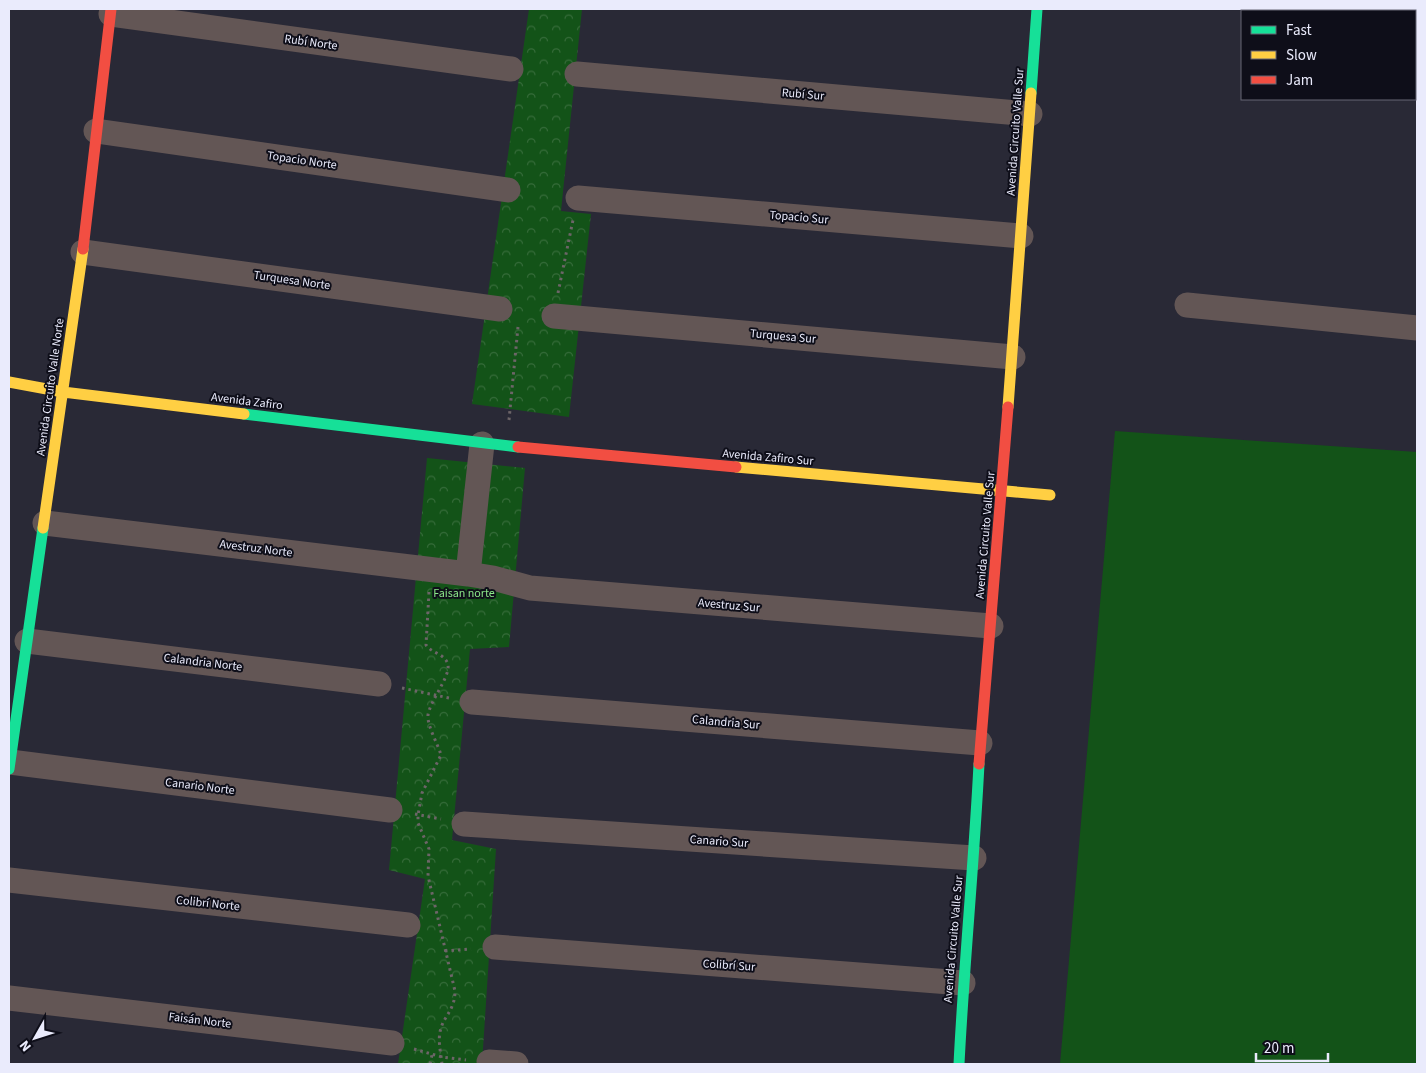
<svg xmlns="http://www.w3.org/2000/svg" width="1426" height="1073" font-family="'Source Sans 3',sans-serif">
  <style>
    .grass { fill: #135318 }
    .park { fill: url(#park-crowns) }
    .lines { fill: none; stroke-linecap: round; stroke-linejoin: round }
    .path { stroke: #6d6568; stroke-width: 3; stroke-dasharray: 2.5 4; stroke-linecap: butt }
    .street { stroke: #635655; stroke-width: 25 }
    .fast { stroke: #16e098; stroke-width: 11 }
    .slow { stroke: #ffcf43; stroke-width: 11 }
    .jam { stroke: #f24e42; stroke-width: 11 }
    .labels { text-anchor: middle; stroke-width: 4; stroke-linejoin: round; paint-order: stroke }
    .street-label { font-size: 12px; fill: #eaebfc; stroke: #0e0e19 }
    .park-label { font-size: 12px; fill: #8ce889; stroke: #0e0e19 }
  </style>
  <defs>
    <pattern id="park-crowns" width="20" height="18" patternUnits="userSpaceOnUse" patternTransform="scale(1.25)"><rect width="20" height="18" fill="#135318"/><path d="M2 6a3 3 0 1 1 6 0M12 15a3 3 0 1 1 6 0" fill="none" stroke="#366c3a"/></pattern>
  </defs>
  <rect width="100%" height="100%" fill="#292936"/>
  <path class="grass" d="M 1115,431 L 1417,452 L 1417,1064 L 1060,1064 Z"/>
  <path class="park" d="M 529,9 L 582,9 L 561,211 L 591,214 L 569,417 L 472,404 Z
    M 427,458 L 525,468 L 509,647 L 470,649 L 452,840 L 496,849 L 482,1064 L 398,1064 L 425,879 L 389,870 Z"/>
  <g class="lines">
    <path class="path" d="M 558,293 L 573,220
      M 509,420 L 518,327
      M 429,592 L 426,645 C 431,653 446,654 448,665 C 450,677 430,701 428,715 C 427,726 438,744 441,755 L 422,793 L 418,815 L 418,823 L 429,849 L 428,876 L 455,991 C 455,1011 443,1016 440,1032 C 438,1042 441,1054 442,1064
      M 402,688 L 449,698
      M 415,814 L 441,819
      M 445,951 L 471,949
      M 414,1049 L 442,1057 L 466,1060
      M 430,1064 L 432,1055"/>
    <path class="street" d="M 111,14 L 511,69
      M 577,74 L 1030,114
      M 96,131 L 508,190
      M 578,198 L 1021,236
      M 83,252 L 500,309
      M 1187,305 L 1417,328
      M 554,316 L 1013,357
      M 45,523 L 468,574 L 493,578 L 530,588 L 991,626
      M 468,574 L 482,444
      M 27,641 L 379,684
      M 472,702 L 980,743
      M 10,762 L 390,810
      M 464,824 L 974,858
      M 9,880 L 408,925
      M 495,947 L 963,983
      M 9,998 L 392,1043
      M 489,1062 L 516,1064"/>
    <path class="fast" d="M 1031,93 L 1037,9
      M 244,414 L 518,447
      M 9,769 L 43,528
      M 959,1064 C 964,964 974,864 979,764"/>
    <path class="slow" d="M 9,382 L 63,392 L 244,414
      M 1008,407 L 1031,93
      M 736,467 L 1050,495
      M 43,528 L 83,249"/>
    <path class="jam" d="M 83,249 L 111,9
      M 518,447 L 736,467
      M 979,764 L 1008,407"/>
  </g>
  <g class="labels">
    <g class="street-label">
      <text transform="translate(311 42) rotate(8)" y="4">Rubí Norte</text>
      <text transform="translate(803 94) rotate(5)" y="4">Rubí Sur</text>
      <text transform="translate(1015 132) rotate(-86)" y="4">Avenida Circuito Valle Sur</text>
      <text transform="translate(302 160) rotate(8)" y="4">Topacio Norte</text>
      <text transform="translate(799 217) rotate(5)" y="4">Topacio Sur</text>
      <text transform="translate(292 280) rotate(8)" y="4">Turquesa Norte</text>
      <text transform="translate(783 336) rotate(5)" y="4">Turquesa Sur</text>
      <text transform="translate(50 387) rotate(-82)" y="4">Avenida Circuito Valle Norte</text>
      <text transform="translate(247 401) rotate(7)" y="4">Avenida Zafiro</text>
      <text transform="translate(768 457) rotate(5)" y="4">Avenida Zafiro Sur</text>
      <text transform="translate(985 535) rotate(-85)" y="4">Avenida Circuito Valle Sur</text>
      <text transform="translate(256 548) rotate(7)" y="4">Avestruz Norte</text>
      <text transform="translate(729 605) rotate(5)" y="4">Avestruz Sur</text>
      <text transform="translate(203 662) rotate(7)" y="4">Calandria Norte</text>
      <text transform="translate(726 722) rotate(5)" y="4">Calandria Sur</text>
      <text transform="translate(200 786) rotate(7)" y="4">Canario Norte</text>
      <text transform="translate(719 841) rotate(4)" y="4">Canario Sur</text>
      <text transform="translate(208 903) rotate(6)" y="4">Colibrí Norte</text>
      <text transform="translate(953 939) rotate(-85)" y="4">Avenida Circuito Valle Sur</text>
      <text transform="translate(729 965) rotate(4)" y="4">Colibrí Sur</text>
      <text transform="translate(200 1020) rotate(7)" y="4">Faisán Norte</text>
    </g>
    <g class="park-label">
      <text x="464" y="597">Faisan norte</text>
    </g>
  </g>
  <rect width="1426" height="1073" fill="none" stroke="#eaebfc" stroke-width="20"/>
  <rect x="1241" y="10" width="175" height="90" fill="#0e0e19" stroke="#666674"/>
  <rect x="1251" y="26" width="25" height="8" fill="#16e098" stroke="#666674"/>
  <text x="1286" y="35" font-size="15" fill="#eaebfc">Fast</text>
  <rect x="1251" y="51" width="25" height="8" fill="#ffcf43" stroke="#666674"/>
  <text x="1286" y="60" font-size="15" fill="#eaebfc">Slow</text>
  <rect x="1251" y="76" width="25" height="8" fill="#f24e42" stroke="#666674"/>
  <text x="1286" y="85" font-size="15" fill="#eaebfc">Jam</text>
  <g transform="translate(35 1038) rotate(231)" stroke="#0e0e19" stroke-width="4" paint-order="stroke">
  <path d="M0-4L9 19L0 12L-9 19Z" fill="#eaebfc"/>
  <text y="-8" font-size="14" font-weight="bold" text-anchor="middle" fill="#eaebfc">N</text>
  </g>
  <path d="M1256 1053v8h72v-8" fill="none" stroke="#eaebfc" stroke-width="2.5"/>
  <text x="1264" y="1053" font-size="15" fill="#eaebfc" stroke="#0e0e19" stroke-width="4" paint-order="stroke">20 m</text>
</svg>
